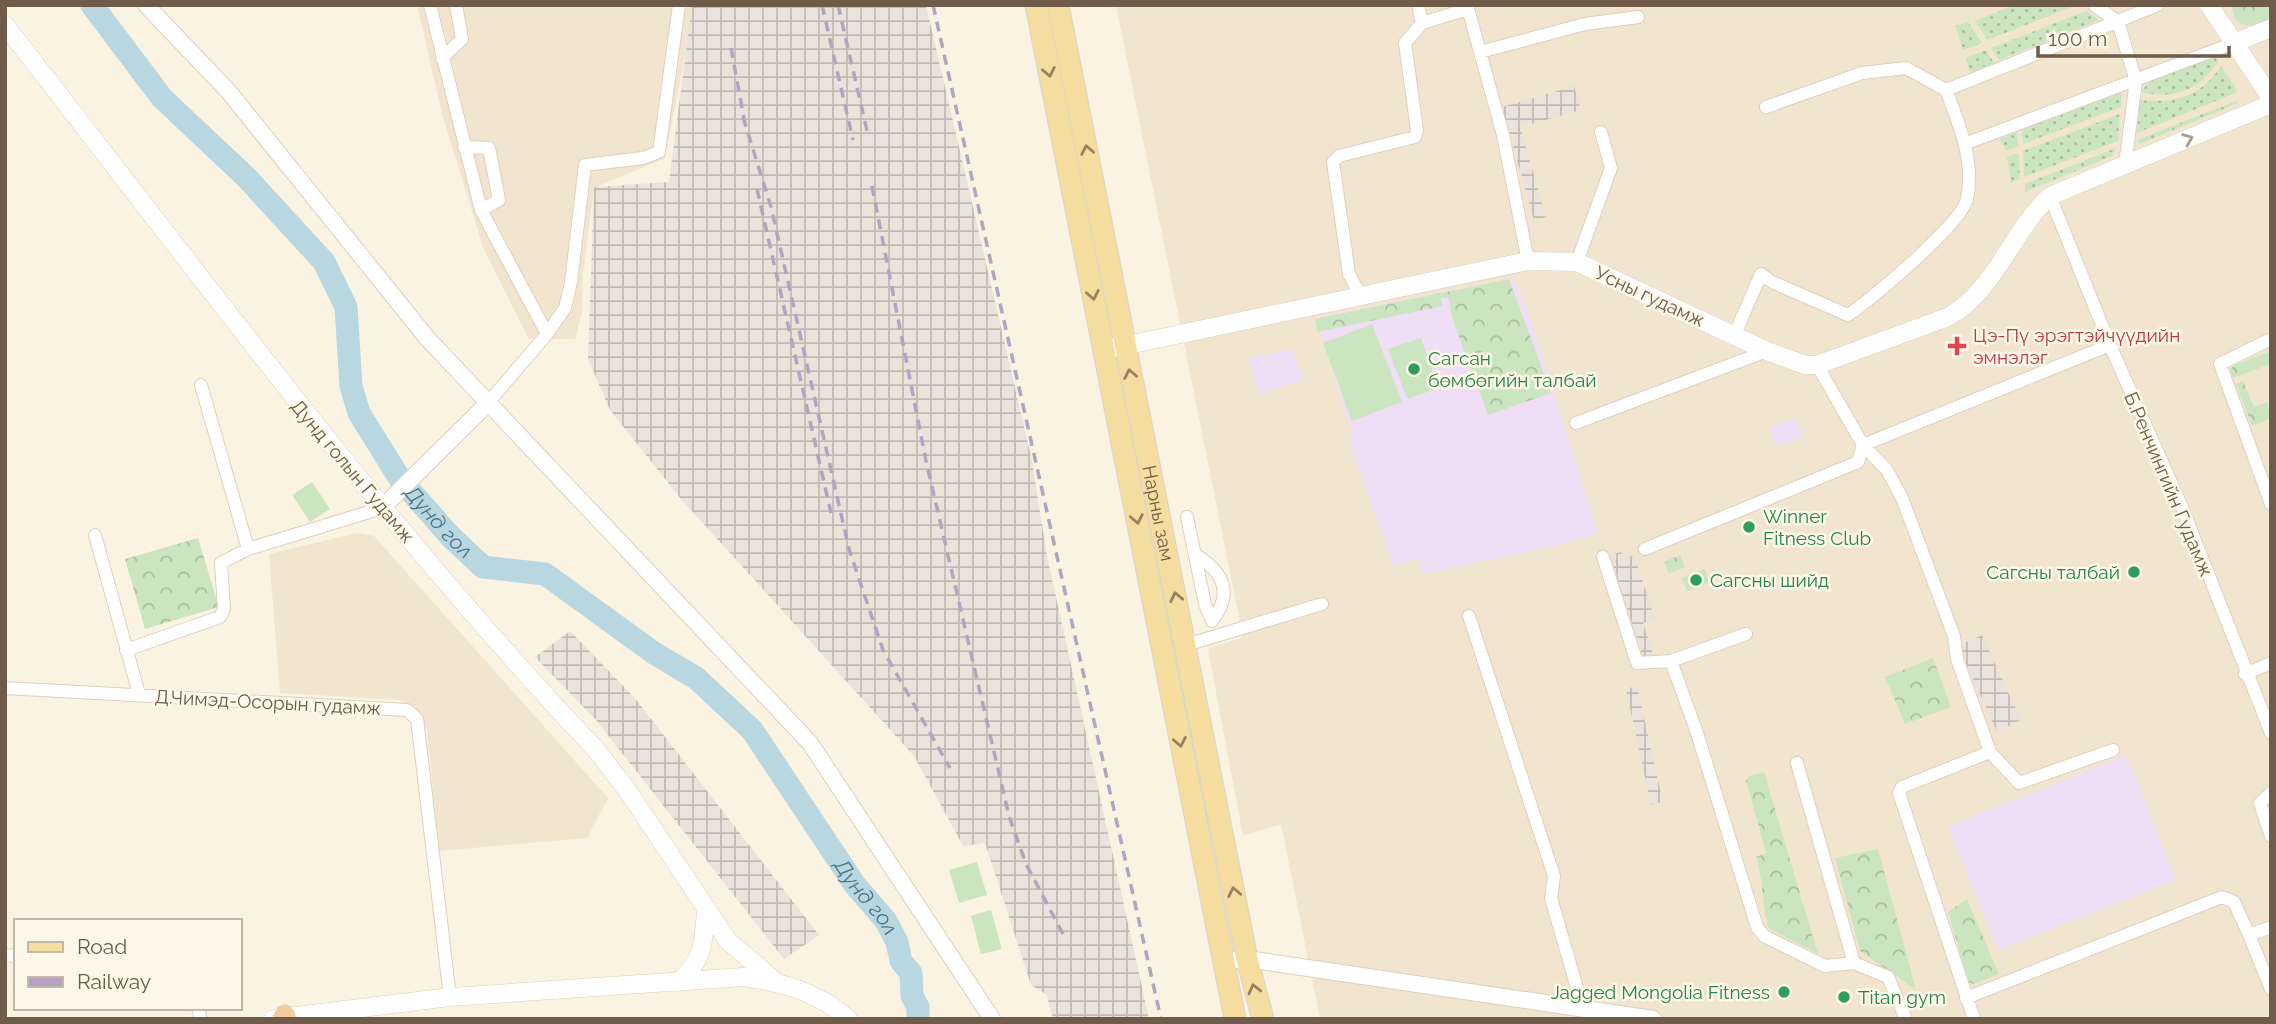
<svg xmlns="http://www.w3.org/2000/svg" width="2276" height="1024" font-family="Raleway,sans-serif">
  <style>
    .residential { fill: #f1e5d0 }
    .industrial { fill: url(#industrial-grid) }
    .education { fill: #f0def6 }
    .grass { fill: url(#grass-dots) }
    .forest { fill: url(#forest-crowns) }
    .garden { fill: #cce5c1 }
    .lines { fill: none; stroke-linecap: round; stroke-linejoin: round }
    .river { stroke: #b8d7e1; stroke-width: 23 }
    .minor-casing { stroke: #ddd0be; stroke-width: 14 }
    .tertiary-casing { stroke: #ddd0be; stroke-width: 18 }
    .secondary-casing { stroke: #decfba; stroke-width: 19 }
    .primary-casing { stroke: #d9d4d0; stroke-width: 23 }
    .trunk-casing { stroke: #d9d4d0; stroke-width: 23 }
    .minor { stroke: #fff; stroke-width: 12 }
    .tertiary { stroke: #fff; stroke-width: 16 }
    .secondary { stroke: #fff; stroke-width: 18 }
    .primary { stroke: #f4dd9e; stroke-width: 21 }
    .trunk { stroke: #f2cc9d; stroke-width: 21 }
    .rail { stroke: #b6a2c1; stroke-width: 3.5; stroke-dasharray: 10 7; stroke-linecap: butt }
    .oneway { stroke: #968263 }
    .oneway2 { stroke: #a89d92 }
    .health-dot { fill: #e0444e; stroke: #fdf7e7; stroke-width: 2.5 }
    .leisure-dot { fill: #2e9e5b; stroke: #fdf7e7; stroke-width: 2.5 }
    .labels { text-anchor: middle; stroke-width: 5; stroke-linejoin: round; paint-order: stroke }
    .street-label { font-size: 19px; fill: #6e5b4a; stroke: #fdf7e7 }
    .health-label { font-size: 19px; fill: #be3a42; stroke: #fdf7e7; text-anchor: start }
    .leisure-label { font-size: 19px; fill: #27864d; stroke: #fdf7e7; text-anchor: start }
    .water-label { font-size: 21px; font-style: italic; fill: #4a7687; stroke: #fdf7e7 }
  </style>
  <defs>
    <pattern id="industrial-grid" width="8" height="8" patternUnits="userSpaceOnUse" patternTransform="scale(1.75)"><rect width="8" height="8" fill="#e9e3dc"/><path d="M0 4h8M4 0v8" fill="none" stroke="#c1bbb4"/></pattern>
    <pattern id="grass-dots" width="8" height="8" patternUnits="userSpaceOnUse" patternTransform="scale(1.75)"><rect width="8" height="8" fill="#cce5c1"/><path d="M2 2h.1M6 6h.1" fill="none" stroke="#aabd9f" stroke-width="1.8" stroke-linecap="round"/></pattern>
    <pattern id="forest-crowns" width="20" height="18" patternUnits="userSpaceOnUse" patternTransform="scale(1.75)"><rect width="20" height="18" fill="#cce5c1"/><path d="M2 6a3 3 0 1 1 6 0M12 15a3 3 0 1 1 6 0" fill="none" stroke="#aabd9f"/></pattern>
  </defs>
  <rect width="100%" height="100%" fill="#faf3e1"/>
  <path class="residential" d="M 417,5 L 692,5 L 693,35 L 685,56 L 665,158 L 594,188 L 583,275 L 582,312 L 575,339 L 529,339 L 483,247 L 443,118 Z
    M 1116,5 L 2271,5 L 2271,1019 L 1320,1019 L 1281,824 L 1243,836 L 1208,649 L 1243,637 Z
    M 357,533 L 374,536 L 608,798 L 587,838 L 439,851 L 427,730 L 421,717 L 412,707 L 399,700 L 280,693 L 269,554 Z"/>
  <path class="industrial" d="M 692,5 L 926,5 L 1032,461 L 1047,556 L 1149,1019 L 1053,1019 L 1047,995 L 1031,985 L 985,843 L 963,846 L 914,756 L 681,499 L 610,410 L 588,359 L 594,187 L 669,182 Z
    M 1574,86 L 1581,110 L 1520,127 L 1546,217 L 1534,220 L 1502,107 Z
    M 1621,552 L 1623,558 L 1634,555 L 1655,619 L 1643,623 L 1653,654 L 1643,657 L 1610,555 Z
    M 570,631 L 634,697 L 819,935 L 784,959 L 596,720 L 535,657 Z
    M 1982,635 L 2021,720 L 1997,732 L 1958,646 Z
    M 1637,686 L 1663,802 L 1651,805 L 1626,689 Z"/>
  <path class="education" d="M 1513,278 L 1529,313 L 1598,533 L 1550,547 L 1422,574 L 1418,558 L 1394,567 L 1350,444 L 1351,431 L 1316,318 Z
    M 1292,349 L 1304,379 L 1259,394 L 1248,359 Z
    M 1795,418 L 1803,437 L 1776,446 L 1769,428 Z
    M 2127,755 L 2176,880 L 1998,950 L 1948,826 Z"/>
  <path class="grass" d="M 2015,5 L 2072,5 L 2074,6 L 1987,40 L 1975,21 Z
    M 2086,11 L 2099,20 L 1999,60 L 1991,48 Z
    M 1968,22 L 1982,43 L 1963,50 L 1955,26 Z
    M 1986,50 L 1994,63 L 1970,72 L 1966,58 Z
    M 2214,56 L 2218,62 C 2199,90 2174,100 2141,92 L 2149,81 Z
    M 2221,66 L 2238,92 L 2137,133 L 2140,100 C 2174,104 2202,96 2221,66 Z
    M 2122,92 L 2121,107 L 2023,144 L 2022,130 Z
    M 2236,101 L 2238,103 L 2140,144 L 2137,140 Z
    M 2120,114 L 2118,141 L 2024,177 L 2023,151 Z
    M 2017,132 L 2018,146 L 2006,151 L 2000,139 Z
    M 2116,148 L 2112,156 L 2025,192 L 2025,184 Z
    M 2018,153 L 2020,179 L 2011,183 L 2007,157 Z
    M 1121,376 L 1214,846 L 1202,807 Z"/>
  <path class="forest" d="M 2232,5 L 2271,5 L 2271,22 C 2253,27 2232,30 2232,5 Z
    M 1509,279 L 1551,393 L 1488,415 L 1453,321 L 1448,297 L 1441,298 L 1443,306 L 1317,332 L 1315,319 Z
    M 2271,351 L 2271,364 L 2233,378 L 2230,370 L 2234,365 Z
    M 2243,381 L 2254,407 L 2267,402 L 2271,418 L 2252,426 L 2236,384 Z
    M 198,538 L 219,607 L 145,629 L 125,559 Z
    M 1680,555 L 1685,567 L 1669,574 L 1664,562 Z
    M 1933,658 L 1951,707 L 1905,724 L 1885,677 Z
    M 1764,772 L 1818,954 L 1769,928 C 1761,901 1764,883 1756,857 L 1766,853 L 1746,781 L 1749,776 Z
    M 1878,849 L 1916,990 L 1860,951 L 1835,858 Z
    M 1967,899 L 1999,974 L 1973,984 L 1969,982 L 1948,912 Z"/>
  <path class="garden" d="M 1372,324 L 1402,402 L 1352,421 L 1323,343 Z
    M 1421,338 L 1439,388 L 1407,399 L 1388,349 Z
    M 312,482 L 330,509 L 310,522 L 292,495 Z
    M 1705,569 L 1710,582 L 1687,591 L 1682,578 Z
    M 977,862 L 987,895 L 959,903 L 949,870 Z
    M 991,910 L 1002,949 L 981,954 L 971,916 Z"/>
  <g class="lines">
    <path class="river" id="s1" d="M 92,5 L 162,98 L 247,178 L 324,262 L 346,307 L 351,386 L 359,413 L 400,479 L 450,536 L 483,567 L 545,574 L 654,653 L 696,678 L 752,730 L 855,885 L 886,921 L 897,942 L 901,961 L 911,973 L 912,996 L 918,1007 L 918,1019"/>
    <g class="minor-casing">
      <path id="minor" d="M 430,5 L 481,210 L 547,334
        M 1418,5 L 1422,23 L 1468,9
        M 1467,5 L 1503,135 L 1528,261
        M 2094,5 L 2118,22 L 2136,81 L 2125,165
        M 1480,52 L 1585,24 L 1638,17
        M 442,58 L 462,39 L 456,5
        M 1766,107 L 1862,73 L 1906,68 L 1946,90
        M 1967,143 L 2234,43
        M 464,147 L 489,148 L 499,200 L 481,210
        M 2050,196 L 2110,345 L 2181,505 L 2271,733
        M 1577,262 L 1611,168 L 1601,132
        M 1361,297 L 1349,274 L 1333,162 L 1339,156 L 1415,137 L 1417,130 L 1405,43 L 1422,23
        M 1734,336 L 1761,274 L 1772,282 L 1848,315 C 1871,300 1962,223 1967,199 C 1975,161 1959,124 1946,90 L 2158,5
        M 2271,339 L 2220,364 L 2271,504
        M 1817,365 L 1863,445 L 1887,470 L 1902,498 L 1954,636 L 1957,659 L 1990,752 L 2019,783 L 2113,750
        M 201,385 L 248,549
        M 487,404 L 547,334 L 565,308 L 571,282 L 585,165 L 643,158 L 659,152 L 679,5
        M 1576,423 L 1767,351
        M 1187,517 L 1205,604 L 1212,621
        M 95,535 L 139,694
        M 1645,549 L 1858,462 L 1863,445 L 2110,345
        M 1196,555 C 1223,572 1234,593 1212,621
        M 1603,557 L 1637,663 L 1671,661
        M 1469,616 L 1554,876 L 1551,898 L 1583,1009
        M 1746,634 L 1671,661 L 1697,733 L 1757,927 L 1764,936 L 1825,966 L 1854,963 L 1888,977 L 1906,1019
        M 1186,645 L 1322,604
        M 126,650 L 220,617 L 224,609 L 221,563 L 248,549 L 382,508
        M 2245,674 L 2271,663
        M 5,688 L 407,710 L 417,719 L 450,997
        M 1797,763 L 1854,963
        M 2271,793 L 2260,803 L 2271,836
        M 2271,927 L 2249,935 L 2271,989
        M 5,955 L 16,956
        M 1966,998 L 2222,897 L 2234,902 L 2249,935
        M 198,1008 L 201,1019
        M 1974,1019 L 1899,793 L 1902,787 L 1990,752"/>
    </g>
    <g class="tertiary-casing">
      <path id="tertiary" d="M 146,5 L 229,92 L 427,338 L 810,743 L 992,1019
        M 382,508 L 487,404
        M 1223,961 L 1247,959 L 1653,1019"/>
    </g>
    <g class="secondary-casing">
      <path id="secondary" d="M 2209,5 L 2271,98
        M 5,25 C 198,272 382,524 598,752 L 627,790 L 728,941 L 775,981
        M 2234,43 L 2271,28
        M 1104,350 L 1528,261 L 1577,262 L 1767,351 L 1805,365 L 1817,365 L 1948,317 C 1997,289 2010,233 2050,196 L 2271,104
        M 679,982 C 704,958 703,945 706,912
        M 273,1019 L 450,997 L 743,977 C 781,982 819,992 848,1019"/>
    </g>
    <g class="primary-casing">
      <g id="primary">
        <path d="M 1036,5 L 1235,1019"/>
        <path id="s2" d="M 1058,5 L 1247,959 L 1263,1019"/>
      </g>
    </g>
    <g class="trunk-casing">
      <path id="trunk" d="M 283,1019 L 285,1016"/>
    </g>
    <use href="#minor" class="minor"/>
    <use href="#tertiary" class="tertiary"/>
    <use href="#secondary" class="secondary"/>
    <use href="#primary" class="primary"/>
    <use href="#trunk" class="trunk"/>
    <path class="rail" d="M 822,5 L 853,140
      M 838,5 L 868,135
      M 933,5 L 1161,1019
      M 731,48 L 745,124
      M 743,117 L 771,207 L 849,549 L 883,650 L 950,768
      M 872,186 L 926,461 L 1009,816 L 1026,864 L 1063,934
      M 757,189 L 831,513"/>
  </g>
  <defs><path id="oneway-chevron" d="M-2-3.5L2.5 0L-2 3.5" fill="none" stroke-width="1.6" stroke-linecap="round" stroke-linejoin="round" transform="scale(1.75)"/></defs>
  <g class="oneway">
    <use href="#oneway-chevron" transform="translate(1049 72) rotate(79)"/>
    <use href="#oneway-chevron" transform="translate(1087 150) rotate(-101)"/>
    <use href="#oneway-chevron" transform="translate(1093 295) rotate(79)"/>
    <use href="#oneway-chevron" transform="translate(1130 374) rotate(-101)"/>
    <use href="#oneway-chevron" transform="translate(1137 519) rotate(79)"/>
    <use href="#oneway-chevron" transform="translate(1176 597) rotate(-102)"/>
    <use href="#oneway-chevron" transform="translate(1180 742) rotate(79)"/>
    <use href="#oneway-chevron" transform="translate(1234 892) rotate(-101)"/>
    <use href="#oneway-chevron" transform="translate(1254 989) rotate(-104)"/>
  </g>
  <use class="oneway2" href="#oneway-chevron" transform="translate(2188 139) rotate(-22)"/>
  <path class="health-dot" d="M1953.5 335.5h7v7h7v7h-7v7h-7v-7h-7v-7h7z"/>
  <g class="leisure-dot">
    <circle cx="1414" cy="369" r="7"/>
    <circle cx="1749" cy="527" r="7"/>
    <circle cx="2134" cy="572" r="7"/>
    <circle cx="1696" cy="580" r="7"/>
    <circle cx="1784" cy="992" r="7"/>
    <circle cx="1844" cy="997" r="7"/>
  </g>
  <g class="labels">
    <g class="street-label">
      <text transform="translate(1650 296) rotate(25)" y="7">Усны гудамж</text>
      <text transform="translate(353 471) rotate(50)" y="7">Дунд голын Гудамж</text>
      <text transform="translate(2169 484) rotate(67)" y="7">Б.Ренчингийн Гудамж</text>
      <text dy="7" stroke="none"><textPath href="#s2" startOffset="518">Нарны зам</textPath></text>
      <text transform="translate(268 702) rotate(3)" y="7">Д.Чимэд-Осорын гудамж</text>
    </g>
    <g class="health-label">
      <text x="1973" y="342">Цэ-Пү эрэгтэйчүүдийн<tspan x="1973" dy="22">эмнэлэг</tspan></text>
    </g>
    <g class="leisure-label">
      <text x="1428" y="365">Сагсан<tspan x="1428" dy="22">бөмбөгийн талбай</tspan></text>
      <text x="1763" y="523">Winner<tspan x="1763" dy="22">Fitness Club</tspan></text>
      <text x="2120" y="579" text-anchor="end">Сагсны талбай</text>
      <text x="1710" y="587">Сагсны шийд</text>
      <text x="1770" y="999" text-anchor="end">Jagged Mongolia Fitness</text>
      <text x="1858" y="1004">Titan gym</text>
    </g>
    <g class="water-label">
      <text dy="7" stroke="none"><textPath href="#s1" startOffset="640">Дунд гол</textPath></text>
      <text dy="7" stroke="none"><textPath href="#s1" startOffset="1228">Дунд гол</textPath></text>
    </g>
  </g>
  <rect width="2276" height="1024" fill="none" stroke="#6e5b4a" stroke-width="14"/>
  <rect x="14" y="919" width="228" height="91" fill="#fdf7e7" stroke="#c4b9a8" stroke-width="2"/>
  <rect x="28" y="942" width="35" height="10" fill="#f4dd9e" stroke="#c4b9a8" stroke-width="2"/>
  <text x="77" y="954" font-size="21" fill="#6e5b4a">Road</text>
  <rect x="28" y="977" width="35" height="10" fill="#b6a2c1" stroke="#c4b9a8" stroke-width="2"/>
  <text x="77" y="989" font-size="21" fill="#6e5b4a">Railway</text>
  <path d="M2038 46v10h191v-10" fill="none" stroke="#6e5b4a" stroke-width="3.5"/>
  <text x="2048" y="46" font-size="21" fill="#6e5b4a" stroke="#fdf7e7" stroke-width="5" paint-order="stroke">100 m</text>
</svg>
